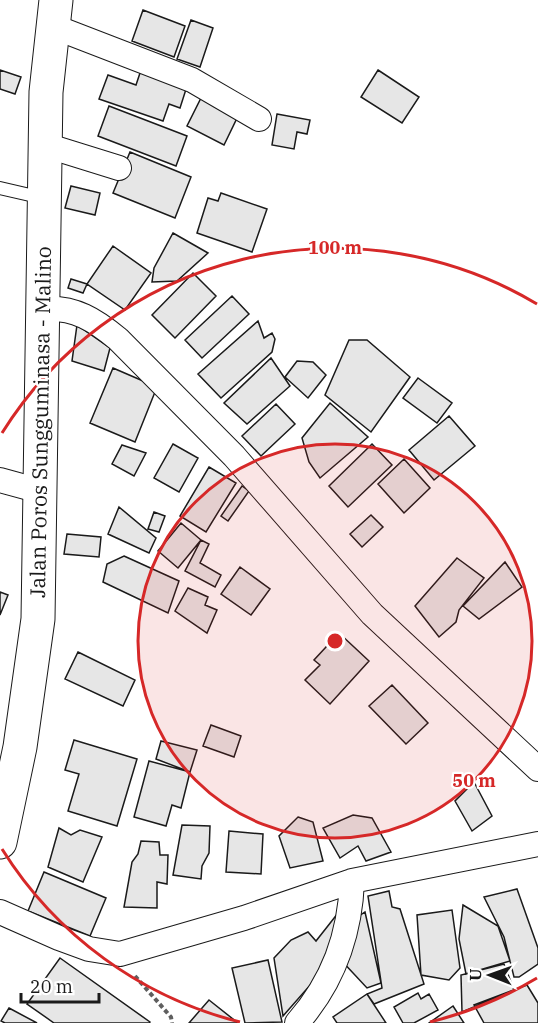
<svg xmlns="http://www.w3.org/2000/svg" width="538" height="1023" font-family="'IBM Plex Serif',serif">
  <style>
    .building { fill: #e6e6e6; stroke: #1a1a1a; stroke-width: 1.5 }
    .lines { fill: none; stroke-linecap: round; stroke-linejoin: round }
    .lane-casing { stroke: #1a1a1a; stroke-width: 14 }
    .street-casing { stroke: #1a1a1a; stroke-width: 26 }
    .primary-casing { stroke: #1a1a1a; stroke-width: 35 }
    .path { stroke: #5f5f5f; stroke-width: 4; stroke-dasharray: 4.5 3; stroke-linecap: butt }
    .lane { stroke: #fff; stroke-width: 12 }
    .street { stroke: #fff; stroke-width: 24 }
    .primary { stroke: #fff; stroke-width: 33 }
    .ring { fill: none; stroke: #d62828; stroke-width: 3 }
    .labels { text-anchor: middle; stroke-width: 4.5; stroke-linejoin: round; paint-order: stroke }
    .street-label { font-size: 21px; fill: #1a1a1a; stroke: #fff }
    .centre { fill: #d62828; stroke: #fff; stroke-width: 3 }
    .ring-label { font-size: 18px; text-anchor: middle; font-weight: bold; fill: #d62828; stroke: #fff; stroke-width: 4.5; stroke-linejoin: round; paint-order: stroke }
  </style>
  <rect width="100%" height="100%" fill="#fff"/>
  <path class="building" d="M 143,10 L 185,26 L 174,57 L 132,41 Z
    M 191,20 L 213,28 L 200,67 L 177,59 Z
    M 142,67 L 188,83 L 180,108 L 169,104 L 163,121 L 99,99 L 108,75 L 136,85 Z
    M 0,70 L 21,77 L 15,94 L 0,89 Z
    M 378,70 L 419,97 L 402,123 L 361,97 Z
    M 201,98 L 238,116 L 224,145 L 187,126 Z
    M 109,106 L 187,136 L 176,166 L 98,136 Z
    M 277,114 L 310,120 L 307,134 L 297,132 L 294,149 L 272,145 Z
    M 130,152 L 191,177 L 175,218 L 113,193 Z
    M 71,186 L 100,193 L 95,215 L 65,208 Z
    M 221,193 L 267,209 L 252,252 L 197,233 L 208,198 L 218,201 Z
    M 173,233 L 208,253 L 177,281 L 152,282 L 154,268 Z
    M 113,246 L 151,273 L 125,310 L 87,284 Z
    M 193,273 L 216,296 L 175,338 L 152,315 Z
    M 71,279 L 87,284 L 83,293 L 68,288 Z
    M 232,296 L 249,314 L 202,358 L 185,340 Z
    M 258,321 L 264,338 L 272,333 L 275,339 L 272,352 L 221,398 L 198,374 Z
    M 77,325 L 110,348 L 104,371 L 72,361 Z
    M 349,340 L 367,340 L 410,377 L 371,432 L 325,395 Z
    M 271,358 L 290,386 L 247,424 L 224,403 Z
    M 297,361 L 313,362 L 326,375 L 308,398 L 285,377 Z
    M 113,368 L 157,387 L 135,442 L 90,423 Z
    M 418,378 L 452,403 L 437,423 L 403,398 Z
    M 330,403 L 368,437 L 320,478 L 309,462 L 302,438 Z
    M 276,404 L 295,424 L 261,456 L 242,436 Z
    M 449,416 L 475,446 L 434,480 L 409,450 Z
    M 173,444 L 198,458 L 179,492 L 154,478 Z
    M 372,444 L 392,465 L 348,507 L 329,486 Z
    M 122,445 L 146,453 L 134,476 L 112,464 Z
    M 404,459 L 430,488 L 404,513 L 378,484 Z
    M 209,467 L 236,483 L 206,532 L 180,516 Z
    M 242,486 L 249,491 L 228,521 L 221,516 Z
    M 119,507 L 156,538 L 149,553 L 108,534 Z
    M 154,512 L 165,516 L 159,532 L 148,529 Z
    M 371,515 L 383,527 L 362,547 L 350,534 Z
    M 181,523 L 201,540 L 178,568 L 158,551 Z
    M 67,534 L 101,537 L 99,557 L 64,554 Z
    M 201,540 L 209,544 L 200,563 L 221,575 L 215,587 L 185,571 Z
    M 124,556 L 179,581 L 168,613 L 103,582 L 107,564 Z
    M 457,558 L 484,578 L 459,610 L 456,622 L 439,637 L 415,606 Z
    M 505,562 L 522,587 L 479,619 L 463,606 Z
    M 240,567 L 270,589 L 251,615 L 221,594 Z
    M 188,588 L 208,597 L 205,605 L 217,610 L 207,633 L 175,611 Z
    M 0,592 L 8,595 L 0,615 Z
    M 339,633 L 369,661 L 330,704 L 305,680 L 320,665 L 314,660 Z
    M 78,652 L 135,680 L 123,706 L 65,679 Z
    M 392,685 L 428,723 L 406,744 L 369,706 Z
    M 211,725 L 241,736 L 234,757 L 203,746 Z
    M 74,740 L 137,759 L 117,826 L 68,811 L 79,774 L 65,770 Z
    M 161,741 L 197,750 L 190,772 L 156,759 Z
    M 149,761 L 190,772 L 181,808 L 172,805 L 166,826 L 134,817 Z
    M 474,782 L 492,816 L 472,831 L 455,801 Z
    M 353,815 L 372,818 L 391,852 L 366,861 L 358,846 L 340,858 L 323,828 Z
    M 298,817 L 313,822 L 323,861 L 290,868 L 279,836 Z
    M 182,825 L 210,826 L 209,853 L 202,866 L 201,879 L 173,875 Z
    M 59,828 L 71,835 L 80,830 L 102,837 L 83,882 L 48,867 Z
    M 229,831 L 263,834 L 261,874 L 226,872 Z
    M 141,841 L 159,842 L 160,855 L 168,855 L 167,884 L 157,882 L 157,908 L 124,907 L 132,862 L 138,854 Z
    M 44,872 L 106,898 L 90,936 L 28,911 Z
    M 517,889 L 538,948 L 538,964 L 519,977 L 514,977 L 504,937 L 484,897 Z
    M 389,891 L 392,907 L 400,909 L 424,984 L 374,1004 L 367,994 L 382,988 L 368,896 Z
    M 463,905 L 498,926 L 510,961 L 466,974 L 459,939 Z
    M 342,908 L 327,966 L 283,1016 L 274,958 L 291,940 L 308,932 L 316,941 Z
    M 452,910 L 460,968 L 449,980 L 421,975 L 417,915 Z
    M 365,912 L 381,983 L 367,988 L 340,959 L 353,920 Z
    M 60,958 L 150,1022 L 149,1023 L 54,1023 L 27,1004 Z
    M 268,960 L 282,1022 L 245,1023 L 232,968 Z
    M 504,964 L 514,990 L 462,1012 L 461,975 Z
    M 527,985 L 538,1003 L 538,1023 L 484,1023 L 474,1005 Z
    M 418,993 L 421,999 L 429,994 L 438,1010 L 414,1023 L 403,1023 L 394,1007 Z
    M 367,994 L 386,1023 L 337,1023 L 333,1017 Z
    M 209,1000 L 238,1023 L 189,1023 Z
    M 453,1006 L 464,1023 L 429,1023 Z
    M 9,1008 L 37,1023 L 5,1023 L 1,1021 Z"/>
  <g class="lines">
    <g class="lane-casing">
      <path id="lane" d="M 0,188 L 43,198"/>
    </g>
    <g class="street-casing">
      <path id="street" d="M 52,26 L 192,80 L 259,119
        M 45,145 L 119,168
        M 44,309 C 75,307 95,320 118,339 L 234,456 L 372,614 L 538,769
        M 0,480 L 40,491
        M 0,912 L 59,938 L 89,949 L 120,954 L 244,918 L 352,881 L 538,844
        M 297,1023 C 333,982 350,936 352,881"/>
    </g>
    <g class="primary-casing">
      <path id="primary" d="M 0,842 L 20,747 L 38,619 L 46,92 L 56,0"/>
    </g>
    <path class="path" d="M 135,976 L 171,1017 L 172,1023"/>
    <use href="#lane" class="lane"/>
    <use href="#street" class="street"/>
    <use href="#primary" class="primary"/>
  </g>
  <circle cx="335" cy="641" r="197" fill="#d62828" fill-opacity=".12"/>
  <g class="ring">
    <circle cx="335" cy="641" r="197"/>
    <path d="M537 978A393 393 0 0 1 430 1022M240 1022A393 393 0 0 1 2 849M2 433A393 393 0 0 1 537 304"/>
  </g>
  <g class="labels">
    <g class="street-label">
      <text transform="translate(41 422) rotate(-89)" y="7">Jalan Poros Sungguminasa - Malino</text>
    </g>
  </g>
  <circle cx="335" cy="641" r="9" class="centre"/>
  <g class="ring-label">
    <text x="335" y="254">100 m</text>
    <text x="474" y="787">50 m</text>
  </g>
  <g transform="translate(490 975) rotate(271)" stroke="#ffffff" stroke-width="4.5" paint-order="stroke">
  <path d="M0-4.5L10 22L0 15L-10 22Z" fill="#1a1a1a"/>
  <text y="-9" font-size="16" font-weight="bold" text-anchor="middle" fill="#1a1a1a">U</text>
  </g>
  <path d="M21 993v9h78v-9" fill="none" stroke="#1a1a1a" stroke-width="3"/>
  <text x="30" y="993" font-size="18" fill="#1a1a1a" stroke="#ffffff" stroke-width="4.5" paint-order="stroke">20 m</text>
</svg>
